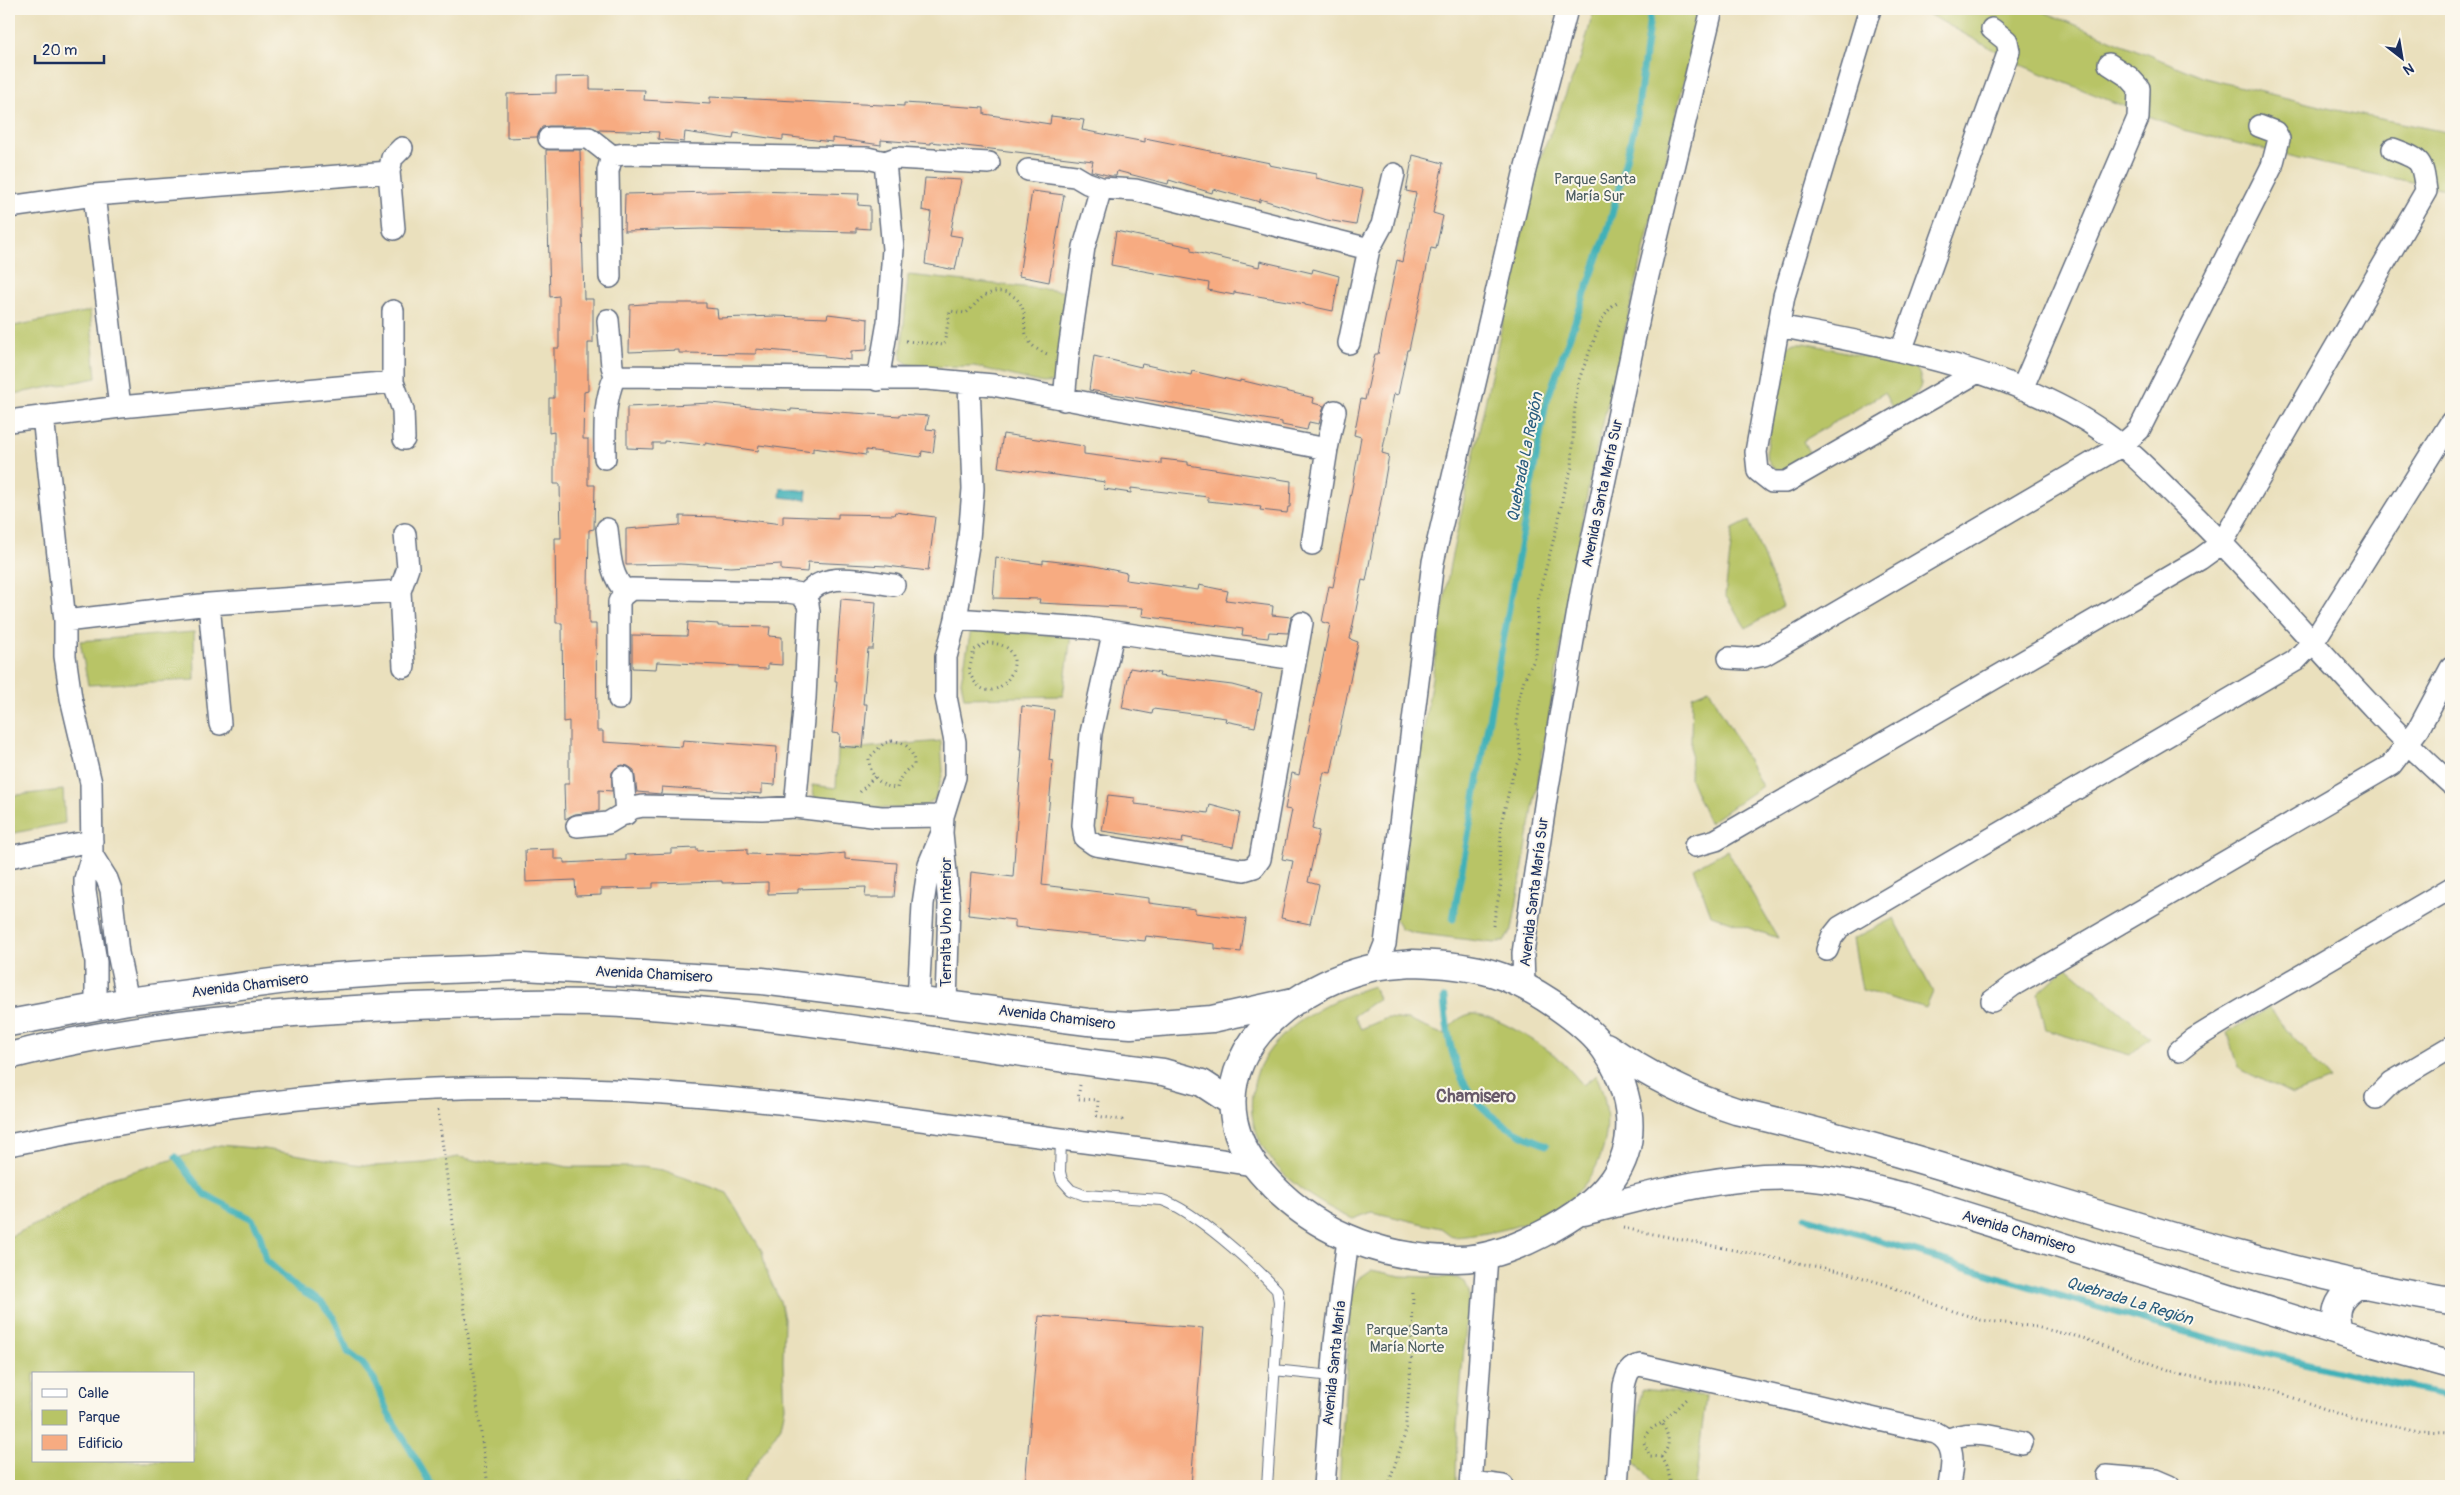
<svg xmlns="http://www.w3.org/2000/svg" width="2460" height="1495" font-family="Pangolin,sans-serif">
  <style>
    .green { fill: #b8c466; stroke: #6a7a62; fill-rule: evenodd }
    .water { fill: #41b1b8; stroke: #2e708b }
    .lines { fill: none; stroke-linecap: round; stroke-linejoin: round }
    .stream { stroke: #41b1b8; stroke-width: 7 }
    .building { fill: #f7ab81 }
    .service-casing { stroke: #636d7f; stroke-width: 12 }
    .minor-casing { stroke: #636d7f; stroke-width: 24 }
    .tertiary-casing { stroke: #636d7f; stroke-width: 29 }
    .path { stroke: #636d7f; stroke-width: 3; stroke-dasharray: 1 4; stroke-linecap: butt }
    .service { stroke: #fff; stroke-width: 10 }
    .minor { stroke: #fff; stroke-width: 21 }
    .tertiary { stroke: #fff; stroke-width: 26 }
    .labels { text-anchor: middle; stroke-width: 4; stroke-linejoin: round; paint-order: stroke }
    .park-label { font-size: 15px; fill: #4a5c60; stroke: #fbf7ec }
    .street-label { font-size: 15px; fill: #1b2f5e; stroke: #fbf7ec }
    .water-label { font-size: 16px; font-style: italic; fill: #285c7e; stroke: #fbf7ec }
    .quarter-label { font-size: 18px; font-weight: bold; fill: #685a6a; stroke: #fbf7ec }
  </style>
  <rect width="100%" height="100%" fill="#fbf7ec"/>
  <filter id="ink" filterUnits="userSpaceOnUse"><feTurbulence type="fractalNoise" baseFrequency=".02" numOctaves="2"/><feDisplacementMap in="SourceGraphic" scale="10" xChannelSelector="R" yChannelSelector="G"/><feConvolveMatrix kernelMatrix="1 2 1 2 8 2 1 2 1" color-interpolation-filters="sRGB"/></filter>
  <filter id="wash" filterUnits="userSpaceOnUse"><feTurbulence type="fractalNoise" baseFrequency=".0096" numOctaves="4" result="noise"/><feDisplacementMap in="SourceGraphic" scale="20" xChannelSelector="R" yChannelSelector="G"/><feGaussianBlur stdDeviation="1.12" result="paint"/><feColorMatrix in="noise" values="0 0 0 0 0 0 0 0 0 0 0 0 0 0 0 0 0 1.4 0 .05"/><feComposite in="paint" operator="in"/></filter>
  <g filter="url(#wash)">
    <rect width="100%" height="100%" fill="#eae0bd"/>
    <path class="green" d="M 1594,9 L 1701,9 L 1590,478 L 1512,930 L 1504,941 L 1494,943 L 1414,933 L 1401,929 L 1394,918 L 1450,564 L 1536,169 L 1582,54 Z
      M 1919,9 L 2037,9 L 2205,78 L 2336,110 L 2451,133 L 2451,190 L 2324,164 L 2183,130 L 2021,65 Z
      M 908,275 L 1071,292 L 1058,382 L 1042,383 L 974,366 L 912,367 L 901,359 Z
      M 90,311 L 96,378 L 9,395 L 9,327 Z
      M 1795,343 L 1805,343 L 1916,368 C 1931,390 1910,399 1893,409 L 1884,393 L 1803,441 L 1812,458 L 1784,472 C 1773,470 1769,464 1766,454 L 1785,348 Z
      M 1749,521 L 1783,606 L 1746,628 L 1725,595 L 1733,529 Z
      M 971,630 L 1071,636 L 1063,696 L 964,698 L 961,681 Z
      M 194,632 L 195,680 L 88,685 L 80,641 Z
      M 1709,689 L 1762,786 L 1709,823 L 1690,779 L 1692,696 Z
      M 941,741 L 943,772 L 935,799 L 920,809 L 861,808 L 815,800 L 812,785 L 836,788 L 838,750 Z
      M 63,790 L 65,823 L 9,834 L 9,796 Z
      M 1727,850 L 1778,938 L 1711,915 L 1694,868 Z
      M 1894,918 L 1933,992 L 1926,1008 L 1862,990 L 1853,939 Z
      M 2067,967 L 2150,1037 L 2130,1055 L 2046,1030 L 2038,993 Z
      M 1373,986 L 1378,999 L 1354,1016 L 1361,1029 L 1387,1018 L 1408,1020 L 1444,1035 C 1450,1026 1459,1016 1471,1014 C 1489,1011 1545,1046 1559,1059 C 1568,1067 1575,1076 1583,1085 L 1596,1075 C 1617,1119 1607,1169 1569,1200 C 1540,1224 1490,1235 1453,1237 L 1441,1228 L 1372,1212 L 1353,1219 C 1304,1198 1245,1155 1252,1095 C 1254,1084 1256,1072 1262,1062 C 1284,1023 1332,999 1373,986 Z
      M 2269,1008 L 2330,1080 L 2292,1095 L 2238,1068 L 2227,1033 Z
      M 220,1145 L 264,1149 L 354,1164 L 374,1166 L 425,1163 L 458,1157 L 496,1164 L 549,1163 L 568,1167 L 641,1167 L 663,1170 L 727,1193 L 762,1251 L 766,1271 L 780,1301 L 784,1318 L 783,1362 L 785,1407 L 781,1426 L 741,1486 L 9,1486 L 9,1237 L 62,1212 L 105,1180 ZM 34,1374 L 194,1374 L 194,1461 L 34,1461 Z
      M 1371,1270 L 1401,1276 L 1458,1278 L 1465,1282 L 1469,1291 L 1457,1428 L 1456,1486 L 1339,1486 L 1351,1296 L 1358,1279 Z
      M 1642,1389 L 1706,1396 L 1695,1486 L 1655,1486 L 1632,1459 Z"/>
    <path class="water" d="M 781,488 L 807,491 L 806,500 L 780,497 Z"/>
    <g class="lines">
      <path class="stream" d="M 1453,919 L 1546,403 L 1609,226 L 1637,116 L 1651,9
        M 1444,998 C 1450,1078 1470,1116 1546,1145
        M 176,1157 L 204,1194 L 252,1219 L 260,1235 L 266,1260 L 298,1289 L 322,1303 L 334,1318 L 348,1352 L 362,1363 L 374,1379 L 388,1413 L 432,1486
        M 1805,1217 C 2018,1284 2232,1352 2451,1396"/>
    </g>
    <g id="blocks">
      <path class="building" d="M 590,76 L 590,89 L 645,90 L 644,100 L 710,104 L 710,97 L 904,106 L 904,103 L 984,108 L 984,114 L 1050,124 L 1051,116 L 1084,120 L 1082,130 L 1145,142 L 1145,138 L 1270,163 L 1269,165 L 1316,174 L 1316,178 L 1363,189 L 1356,225 L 1327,220 L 1260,199 L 1260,202 L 1213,189 L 1212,193 L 1169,180 L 1168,184 L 1117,171 L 1116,176 L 1111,176 L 1091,171 L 1093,161 L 931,142 L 931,144 L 881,140 L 881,145 L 832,138 L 832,142 L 783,136 L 783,140 L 734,133 L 733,139 L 685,132 L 684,142 L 658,139 L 659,132 L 599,130 L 589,126 L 549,126 L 542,127 L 537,137 L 507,138 L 507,94 L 556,93 L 556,77 Z
        M 546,150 L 580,150 L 584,299 L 593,299 L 593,343 L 588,343 L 588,391 L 584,392 L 583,439 L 588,439 L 588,485 L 595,485 L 594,529 L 589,530 L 588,589 L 589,589 L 589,624 L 596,624 L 597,731 L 603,731 L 603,742 L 682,747 L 683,740 L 777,747 L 775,785 L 762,784 L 762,794 L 662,787 L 661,794 L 637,792 L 634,770 L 628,766 L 622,765 L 612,772 L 612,791 L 599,790 L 599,811 L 575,814 L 565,819 L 564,784 L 569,784 L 569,721 L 563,722 L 562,623 L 556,623 L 555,538 L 561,538 L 560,484 L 554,484 L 554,432 L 549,433 L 549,398 L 554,398 L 554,348 L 559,348 L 559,296 L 550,297 Z
        M 1413,155 L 1443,163 L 1433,213 L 1443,216 L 1436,249 L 1431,248 L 1409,350 L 1407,350 L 1398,395 L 1394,394 L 1382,453 L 1389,455 L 1381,501 L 1366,581 L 1362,580 L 1350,639 L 1358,642 L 1331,773 L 1324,772 L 1312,829 L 1319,831 L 1308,882 L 1319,885 L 1310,924 L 1281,918 L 1293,861 L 1282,859 L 1292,810 L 1285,809 L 1292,773 L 1299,775 L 1330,624 L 1322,622 L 1329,586 L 1333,587 L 1353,483 L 1361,437 L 1354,435 L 1361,399 L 1365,400 L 1375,354 L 1378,354 L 1397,260 L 1402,262 L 1416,193 L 1406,191 Z
        M 925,178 L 961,180 L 950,235 L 962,237 L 955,270 L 925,264 L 931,212 L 922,210 Z
        M 756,191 L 859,194 L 858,205 L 870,206 L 870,229 L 856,228 L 856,232 L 703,229 L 624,231 L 625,194 Z
        M 1032,191 L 1064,195 L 1049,282 L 1019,276 Z
        M 1116,231 L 1191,247 L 1191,251 L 1259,267 L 1260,261 L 1312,273 L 1313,269 L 1339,276 L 1333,311 L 1305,305 L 1305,304 L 1234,292 L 1234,295 L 1208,290 L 1209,283 L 1111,265 Z
        M 657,303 L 706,303 L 706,308 L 717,309 L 718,318 L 775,316 L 827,318 L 828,314 L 868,319 L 867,350 L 851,351 L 851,360 L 825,357 L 825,355 L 756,349 L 756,354 L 679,353 L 679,350 L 629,352 L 630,305 Z
        M 1094,356 L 1141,367 L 1142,364 L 1191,375 L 1192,371 L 1240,382 L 1240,380 L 1314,398 L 1313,403 L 1324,406 L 1319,424 L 1309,422 L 1307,430 L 1282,425 L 1282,422 L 1235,414 L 1089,390 Z
        M 711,403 L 791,411 L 791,409 L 900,416 L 900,414 L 929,416 L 926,429 L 936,430 L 933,453 L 922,451 L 921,457 L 866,450 L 866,455 L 813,448 L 813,452 L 759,445 L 758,451 L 705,443 L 705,445 L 664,441 L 664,443 L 653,443 L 653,449 L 627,448 L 627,407 Z
        M 1003,434 L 1084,446 L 1084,454 L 1161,464 L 1161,459 L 1188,462 L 1188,465 L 1291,481 L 1290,507 L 1288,507 L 1287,513 L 1260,510 L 1261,507 L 1208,501 L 1208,497 L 1131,488 L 1131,493 L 1104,489 L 1105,482 L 998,467 Z
        M 895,512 L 935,517 L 928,571 L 887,566 L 808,562 L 807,572 L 781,570 L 781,564 L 731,567 L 680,564 L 626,565 L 626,529 L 680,525 L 680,516 L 721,517 L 783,524 L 783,516 L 838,518 L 838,514 L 894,515 Z
        M 996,557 L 1043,564 L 1043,560 L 1095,566 L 1127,573 L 1126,580 L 1198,590 L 1199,585 L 1228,591 L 1226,600 L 1273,606 L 1272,615 L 1291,617 L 1288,633 L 1269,632 L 1268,638 L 1242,635 L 1243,629 L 1142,616 L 1143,608 L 1039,603 L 1040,599 L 993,598 Z
        M 841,599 L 876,602 L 873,649 L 868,649 L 863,704 L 867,704 L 863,748 L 839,746 L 840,734 L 832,733 L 837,681 L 835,681 Z
        M 688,622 L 718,624 L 718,626 L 770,627 L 769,636 L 782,637 L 782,665 L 768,664 L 768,669 L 739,668 L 739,666 L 657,662 L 656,669 L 632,668 L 632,635 L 687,636 Z
        M 1130,668 L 1160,673 L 1159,676 L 1232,685 L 1262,693 L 1255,727 L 1225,721 L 1226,718 L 1153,709 L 1152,714 L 1122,708 Z
        M 1022,706 L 1054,710 L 1049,760 L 1053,761 L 1042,885 L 1149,898 L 1149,903 L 1195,909 L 1195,913 L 1246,919 L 1241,952 L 1215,949 L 1215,944 L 1146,936 L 1145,941 L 1015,927 L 1015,920 L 968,915 L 971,872 L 1013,877 L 1022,749 L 1019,749 Z
        M 1108,795 L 1135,798 L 1135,804 L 1208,813 L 1210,805 L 1240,813 L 1233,847 L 1183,837 L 1182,843 L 1102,831 Z
        M 697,848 L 697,851 L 747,849 L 747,854 L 819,856 L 845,853 L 845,859 L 897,863 L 894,897 L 865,897 L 866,887 L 798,889 L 798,893 L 768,894 L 768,882 L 722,883 L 722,881 L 653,883 L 653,888 L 601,889 L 601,895 L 576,896 L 575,880 L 526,882 L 525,850 L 554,849 L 554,859 L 564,859 L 564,863 L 626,860 L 626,855 L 671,853 L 671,849 Z
        M 1039,1316 L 1203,1328 L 1191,1486 L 1025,1486 Z"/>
    </g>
  </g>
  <g filter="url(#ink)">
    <use href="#blocks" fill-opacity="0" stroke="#636d7f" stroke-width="1"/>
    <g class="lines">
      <g class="service-casing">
        <path id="service" d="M 1061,1139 L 1060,1172 L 1062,1180 L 1071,1190 L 1084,1195 L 1162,1200 C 1194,1210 1253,1264 1277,1290 L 1279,1302 L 1267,1486
          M 1274,1370 L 1332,1376"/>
      </g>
      <g class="minor-casing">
        <path id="minor" d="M 1870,9 L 1784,296 L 1756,452 L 1758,471 L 1772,482 L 1786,482 L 1976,373
          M 549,138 L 589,138 L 612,156
          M 612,156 L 624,154 L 867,158 L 885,162 L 893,249 L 888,322 L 878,380
          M 885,162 L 896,158 L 989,163
          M 1028,170 L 1075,176 L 1087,183 L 1101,188 L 1135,190 L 1369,249
          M 94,195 L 120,407
          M 9,207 L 94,195 L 389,172
          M 394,229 L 389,172 L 392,158 L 402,148
          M 610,277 L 608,171 L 612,156
          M 393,311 L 393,382 L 403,410 L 404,439
          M 1779,326 C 1886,347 2015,369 2105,433 C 2134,453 2158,480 2183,504 C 2276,594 2355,698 2451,784
          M 1349,343 L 1369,249 L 1382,225 L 1394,174
          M 1901,351 L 2009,51 L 2007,41 L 1992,29
          M 615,376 L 927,379 L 993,385 L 1327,449
          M 2022,389 L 2138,118 L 2139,88 L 2129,77 L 2109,64
          M 1064,400 L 1068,357 L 1084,247 L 1101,188
          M 43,416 L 65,621 L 65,656 L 71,698 L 91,783 L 92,855 L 85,879 L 85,891 L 96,962 L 96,1007
          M 9,421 L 120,407 L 393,382
          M 605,458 C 605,429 603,403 615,376 L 612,366 L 608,320
          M 607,529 C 610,552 609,575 626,592
          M 1312,544 L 1327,449 L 1335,411
          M 804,598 C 822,568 866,582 894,585
          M 209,604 L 220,724
          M 956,619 L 1087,628 L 1295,659
          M 65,621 L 209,604 L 400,591
          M 1113,634 L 1091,733 L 1083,825 L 1085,838 L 1095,845 L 1244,870 L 1254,867 L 1260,859 L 1302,623
          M 1729,658 L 1745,659 L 1764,655 L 2121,446 L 2139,430 L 2272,166 L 2279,139 L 2275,132 L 2259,126
          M 404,667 L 400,591 L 408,568 L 405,534
          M 619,699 L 619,602 L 622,596 L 631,589 L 788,592 L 801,594 L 808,604 L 809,612 L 805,698 L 795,807
          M 623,777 L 626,814
          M 577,826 L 608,823 L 633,808 L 643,806 L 762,809 L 795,807 L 881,817 L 943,816
          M 1695,846 L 1716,840 L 2200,559 L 2222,543 L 2426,191 C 2422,160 2422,160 2393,149
          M 92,855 L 107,879 L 111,890 L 118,953 L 128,1001
          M 9,857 L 92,841
          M 1827,950 L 1832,937 L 1840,927 L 2295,661 L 2314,641 L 2451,422
          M 1376,967 L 1385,944 L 1433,562 L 1524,174 L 1567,9
          M 1524,984 L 1523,953 L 1546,799 L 1581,593 L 1646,284 L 1712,9
          M 918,1001 L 923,904 L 929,864 L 942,833
          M 1992,1001 L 2012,986 L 2391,765 L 2419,728 L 2451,668
          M 946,1003 L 949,904 L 942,833 L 943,816 L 955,777 L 955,742 L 946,697 L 946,657 L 956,619 L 969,539 L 973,489 L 969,383
          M 2179,1051 L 2194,1039 L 2225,1020 L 2451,888
          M 2376,1098 L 2392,1082 L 2451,1047
          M 9,1145 C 149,1116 290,1095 433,1089 C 629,1081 823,1106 1016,1133 C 1095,1144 1175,1152 1253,1165
          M 1946,1441 C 1970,1427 1997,1438 2022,1443
          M 2107,1476 L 2155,1480 L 2169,1486
          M 1472,1482 L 1503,1486
          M 1324,1486 L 1335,1342 L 1348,1239
          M 1471,1486 L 1487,1256
          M 1617,1486 L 1624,1386 C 1627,1375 1628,1367 1640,1365 L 1936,1433 C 1958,1444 1952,1466 1949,1486"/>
      </g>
      <g class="tertiary-casing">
        <path id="tertiary" d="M 1413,963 C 1478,965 1512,973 1565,1012 C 1580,1023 1595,1035 1605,1050 C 1614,1063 1621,1078 1625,1094 C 1644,1164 1600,1205 1542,1234 C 1515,1248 1485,1260 1454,1259 C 1379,1259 1309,1230 1261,1173 C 1233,1141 1224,1101 1241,1062 C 1263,1012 1324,978 1375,967 C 1387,965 1401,964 1413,963 Z
          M 9,1023 L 128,1001 L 294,979 L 394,972 L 524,967 L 762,981 L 1088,1022 L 1131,1025 L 1212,1019 L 1298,1000
          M 1606,1046 C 1646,1074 1689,1096 1736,1111 C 1976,1166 2207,1262 2451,1301
          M 9,1056 C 140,1022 279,1012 414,1006 C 488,1004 562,1000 636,1005 C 813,1017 988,1051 1163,1072 L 1202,1083 L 1231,1102
          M 1584,1212 C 1656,1193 1727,1173 1802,1177 C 1837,1179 1870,1188 1904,1196 L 2375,1344 L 2451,1365
          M 2340,1332 C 2330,1309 2341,1295 2361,1283"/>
      </g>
      <path class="path" d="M 906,341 L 944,345 L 950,311 L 966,313 C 974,307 977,300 986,295 C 1000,287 1019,294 1023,310 C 1026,319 1023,328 1027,337 C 1031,347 1038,350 1047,354
        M 987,643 C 1048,643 990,727 969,671 L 974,650 Z
        M 892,741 C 906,741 914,751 914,765 C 904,771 899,777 897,788 C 880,787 869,775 869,758 L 884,743 Z
        M 860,792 L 875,776
        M 1493,926 L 1501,884 L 1499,864 L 1502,820 L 1513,774 L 1521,758 L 1517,725 L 1518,701 L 1524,680 L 1536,656 L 1538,598 L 1559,519 L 1563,494 L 1572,467 L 1574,416 L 1578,382 L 1602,319 L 1612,306 L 1619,302
        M 1080,1085 L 1078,1099 L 1098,1100 L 1097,1116 L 1122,1120 L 1122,1124
        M 438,1110 L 488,1486
        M 1623,1228 L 1844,1272 L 1887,1285 L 1944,1308 L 1981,1320 L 2036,1327 L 2083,1338 L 2188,1377 L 2254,1384 L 2351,1418 L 2410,1430 L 2451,1431
        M 1645,1437 L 1652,1428 L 1662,1423 L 1687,1398
        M 1644,1443 L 1650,1456 L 1661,1457 C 1672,1445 1669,1436 1662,1423
        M 1661,1457 L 1668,1470 L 1671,1486
        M 1388,1486 L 1405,1434 L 1412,1351 L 1413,1291"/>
      <use href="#service" class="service"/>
      <use href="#minor" class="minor"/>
      <use href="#tertiary" class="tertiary"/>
    </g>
  </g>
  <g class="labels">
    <g class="park-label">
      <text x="1595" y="184">Parque Santa<tspan x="1595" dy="17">María Sur</tspan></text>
      <text x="1407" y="1335">Parque Santa<tspan x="1407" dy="17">María Norte</tspan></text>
    </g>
    <g class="street-label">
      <text transform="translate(1602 493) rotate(-78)" y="5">Avenida Santa María Sur</text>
      <text transform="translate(1534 892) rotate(-83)" y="5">Avenida Santa María Sur</text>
      <text transform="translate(946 922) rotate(-90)" y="5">Terralta Uno Interior</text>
      <text transform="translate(654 974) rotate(3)" y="5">Avenida Chamisero</text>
      <text transform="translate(250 985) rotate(-7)" y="5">Avenida Chamisero</text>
      <text transform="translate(1057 1017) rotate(7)" y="5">Avenida Chamisero</text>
      <text transform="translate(2019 1232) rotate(17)" y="5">Avenida Chamisero</text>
      <text transform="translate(1334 1363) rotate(-84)" y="5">Avenida Santa María</text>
    </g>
    <g class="water-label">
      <text transform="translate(1524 457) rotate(-79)" y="6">Quebrada La Región</text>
      <text transform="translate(2130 1300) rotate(17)" y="6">Quebrada La Región</text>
    </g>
    <g class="quarter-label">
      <text x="1476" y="1102">Chamisero</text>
    </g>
  </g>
  <rect width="2460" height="1495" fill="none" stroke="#fbf7ec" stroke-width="30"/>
  <rect x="32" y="1372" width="162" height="90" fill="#fbf7ec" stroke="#a1a7b3"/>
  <rect x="42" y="1389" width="25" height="8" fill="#ffffff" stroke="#a1a7b3"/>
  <text x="78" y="1398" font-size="15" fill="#1b2f5e">Calle</text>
  <rect x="42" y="1410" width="25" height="15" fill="#b8c466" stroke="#a1a7b3"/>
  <text x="78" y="1422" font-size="15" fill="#1b2f5e">Parque</text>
  <rect x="42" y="1435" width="25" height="15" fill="#f7ab81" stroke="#a1a7b3"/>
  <text x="78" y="1448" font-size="15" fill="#1b2f5e">Edificio</text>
  <g transform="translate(2402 58) rotate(149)" stroke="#fbf7ec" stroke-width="4" paint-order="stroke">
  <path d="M0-4L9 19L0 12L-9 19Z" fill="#1b2f5e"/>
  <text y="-8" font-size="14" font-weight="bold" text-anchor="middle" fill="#1b2f5e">N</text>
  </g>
  <path d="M35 55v8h69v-8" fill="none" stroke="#1b2f5e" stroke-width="2.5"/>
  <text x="42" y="55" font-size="15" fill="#1b2f5e" stroke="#fbf7ec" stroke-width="4" paint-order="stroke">20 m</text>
</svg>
